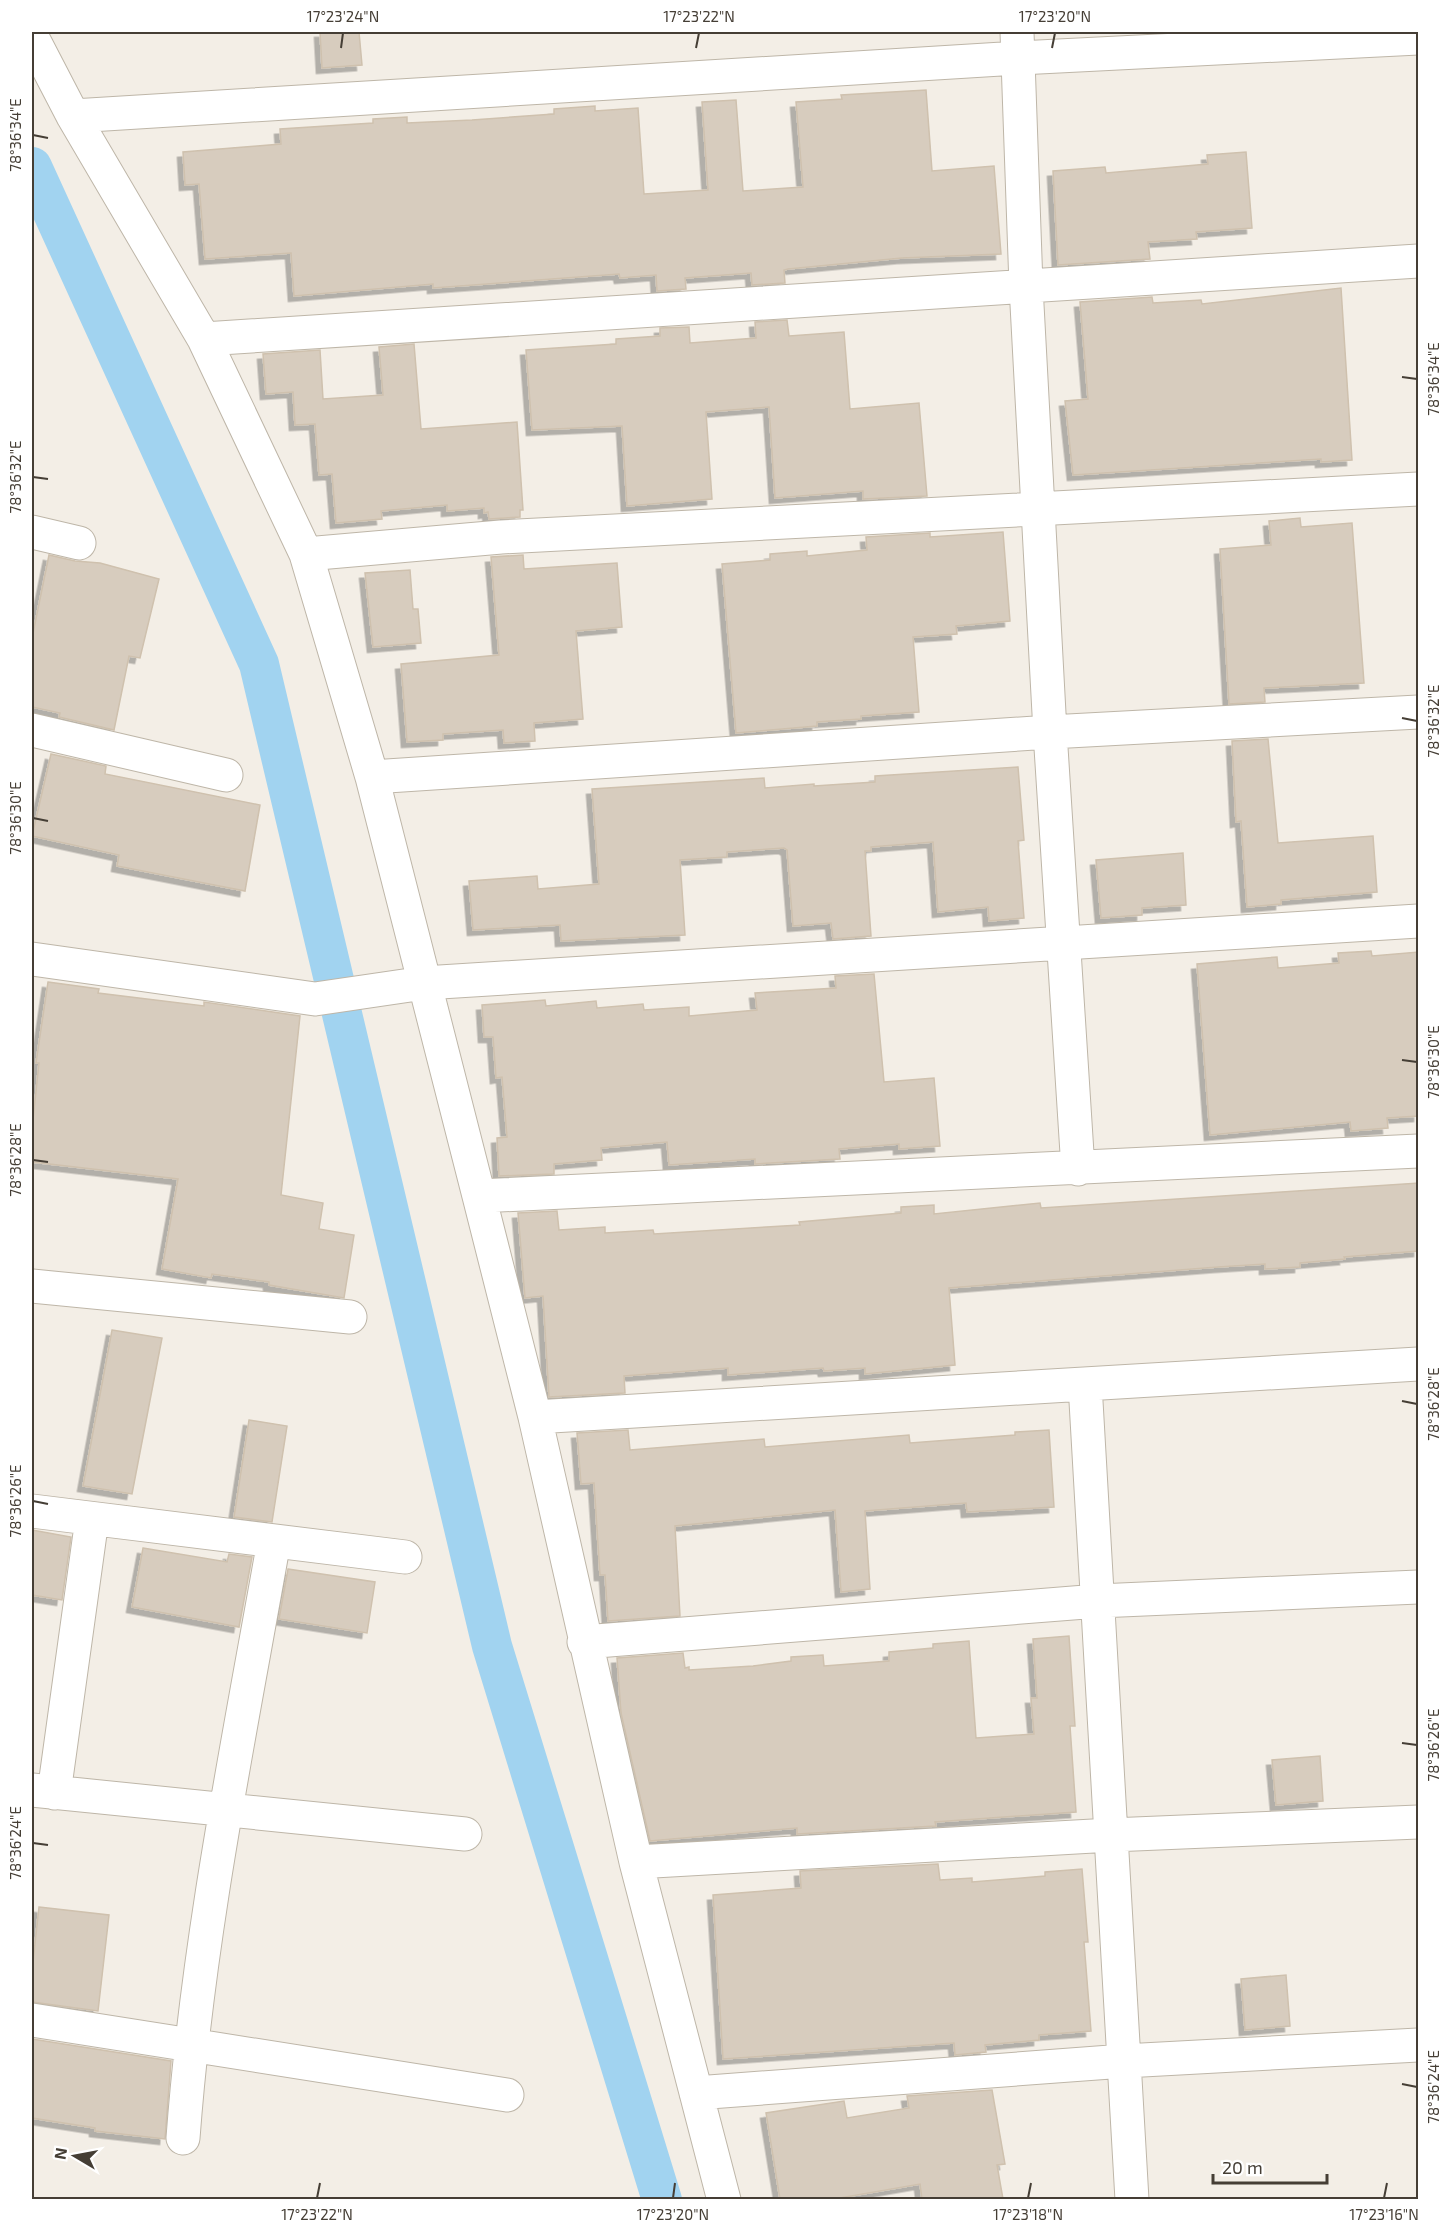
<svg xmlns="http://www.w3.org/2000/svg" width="1450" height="2231" font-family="'Exo 2',sans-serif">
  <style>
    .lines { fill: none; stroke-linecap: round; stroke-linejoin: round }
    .canal { stroke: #a1d3f0; stroke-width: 40 }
    .building { fill: #d7ccbe; stroke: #cfc1ae; stroke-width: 1.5; filter: url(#shadow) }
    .minor-casing { stroke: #beb6a8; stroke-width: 35 }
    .minor { stroke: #fff; stroke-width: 33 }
    .ticks { fill: none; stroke: #453e35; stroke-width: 2 }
    .neatline { fill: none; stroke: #453e35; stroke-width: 2 }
    .ticks-label { font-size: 15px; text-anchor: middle; fill: #453e35 }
  </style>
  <defs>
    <filter id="shadow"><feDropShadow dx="-5.5" dy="5.5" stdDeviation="0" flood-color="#0004"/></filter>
  </defs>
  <rect width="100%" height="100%" fill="#f3eee6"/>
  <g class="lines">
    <path class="canal" d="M 32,167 L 259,664 L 492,1646 L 662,2200"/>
  </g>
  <path class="building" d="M 320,32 L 359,32 L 362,65 L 322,68 Z
    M 926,90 L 932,171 L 994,166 L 1001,254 L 902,258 L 788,269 L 784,270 L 785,283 L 752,285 L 751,273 L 685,278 L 686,289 L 657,291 L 656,275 L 620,278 L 619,274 L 433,288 L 433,284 L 294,296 L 291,253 L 205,259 L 199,184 L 185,185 L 183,152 L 281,144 L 280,129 L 373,123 L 373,119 L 407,117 L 407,123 L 472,120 L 554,114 L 554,109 L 595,106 L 595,111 L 638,108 L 644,194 L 708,190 L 702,102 L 736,100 L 743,191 L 803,187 L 796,102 L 842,99 L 841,95 Z
    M 1246,152 L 1252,228 L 1196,232 L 1197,239 L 1148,242 L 1150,259 L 1058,265 L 1053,171 L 1105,167 L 1106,173 L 1208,164 L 1207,155 Z
    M 1341,288 L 1352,460 L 1321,462 L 1321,459 L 1073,475 L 1065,401 L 1088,399 L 1080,302 L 1152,297 L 1153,303 L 1201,300 L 1202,304 Z
    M 787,320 L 789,336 L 844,332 L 850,409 L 919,403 L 927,496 L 863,499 L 863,491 L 775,498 L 769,407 L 706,412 L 712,499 L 627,506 L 622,426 L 532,430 L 526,350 L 616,344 L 616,339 L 660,336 L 660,328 L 689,327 L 690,343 L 756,338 L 755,322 Z
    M 414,344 L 421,429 L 517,422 L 523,510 L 520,510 L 520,517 L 489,519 L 488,512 L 484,513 L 484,508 L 447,511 L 447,505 L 381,511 L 382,519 L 336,523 L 332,474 L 319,475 L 315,424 L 295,425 L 293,392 L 266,394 L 263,354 L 320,350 L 323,399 L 383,395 L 379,347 Z
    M 1300,518 L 1301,527 L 1352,523 L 1364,683 L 1264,688 L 1265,702 L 1229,704 L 1220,549 L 1271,545 L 1269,521 Z
    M 1003,532 L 1010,621 L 956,626 L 957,634 L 913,637 L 919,712 L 861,716 L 861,719 L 817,722 L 817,726 L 736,733 L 722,564 L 770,560 L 770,554 L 807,551 L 807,556 L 867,550 L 866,537 L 930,533 L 930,537 Z
    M 49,555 L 75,561 L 100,563 L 159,579 L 140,658 L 129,656 L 114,730 L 59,717 L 60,713 L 32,707 L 32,638 Z
    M 523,555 L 524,569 L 617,563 L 622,627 L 576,631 L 583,719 L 534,723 L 535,741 L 504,743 L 503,730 L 443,734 L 443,740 L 407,742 L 401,664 L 499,655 L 491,557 Z
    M 410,570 L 413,609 L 418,609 L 421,643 L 373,647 L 365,573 Z
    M 1268,739 L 1278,843 L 1373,836 L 1377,892 L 1281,900 L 1281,904 L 1247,907 L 1241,821 L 1236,822 L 1232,741 Z
    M 51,754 L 106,766 L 105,774 L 260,805 L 245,891 L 117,866 L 119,855 L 32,836 Z
    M 1018,767 L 1024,840 L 1018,841 L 1024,918 L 989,921 L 988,907 L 938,912 L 933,842 L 871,847 L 871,851 L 865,851 L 871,936 L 833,939 L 831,923 L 793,926 L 787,850 L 784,848 L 727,852 L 727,857 L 680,860 L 685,935 L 561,941 L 560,925 L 473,930 L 469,881 L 537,876 L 538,889 L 599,884 L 592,789 L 764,778 L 765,788 L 814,784 L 814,786 L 875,782 L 875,776 Z
    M 1183,853 L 1186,905 L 1142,908 L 1142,915 L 1101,918 L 1096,860 Z
    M 1371,951 L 1372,956 L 1419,952 L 1419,1116 L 1387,1118 L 1388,1128 L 1351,1131 L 1350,1122 L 1210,1135 L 1197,964 L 1277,957 L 1278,968 L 1339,963 L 1338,953 Z
    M 874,974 L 884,1082 L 934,1078 L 940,1146 L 899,1149 L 899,1144 L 839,1149 L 840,1159 L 755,1164 L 755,1159 L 669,1165 L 667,1142 L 601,1148 L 602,1160 L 554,1164 L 554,1174 L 499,1176 L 497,1138 L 507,1137 L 502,1077 L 496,1078 L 493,1037 L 484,1037 L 482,1005 L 545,1000 L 546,1006 L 596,1001 L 597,1008 L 643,1004 L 644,1010 L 689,1007 L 689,1016 L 757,1010 L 755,993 L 836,988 L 835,976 Z
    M 48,982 L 99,989 L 98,993 L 204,1006 L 204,1002 L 300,1016 L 281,1195 L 323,1203 L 319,1229 L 354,1235 L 344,1298 L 269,1285 L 269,1282 L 212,1274 L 211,1278 L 162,1269 L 178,1179 L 32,1162 L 32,1129 L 39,1063 L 36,1063 Z
    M 1419,1183 L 1419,1251 L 1344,1257 L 1345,1259 L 1300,1263 L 1300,1267 L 1265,1269 L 1265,1264 L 1218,1267 L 949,1288 L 955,1365 L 865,1374 L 865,1368 L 824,1371 L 823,1368 L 728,1375 L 728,1368 L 624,1376 L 625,1393 L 549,1397 L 543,1296 L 525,1298 L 518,1213 L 557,1211 L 559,1230 L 605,1227 L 605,1233 L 653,1230 L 654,1234 L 800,1225 L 799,1222 L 901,1213 L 901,1207 L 934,1205 L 934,1214 L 1040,1203 L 1041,1208 Z
    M 112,1330 L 162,1338 L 132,1494 L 83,1486 Z
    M 249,1420 L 287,1426 L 272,1522 L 234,1517 Z
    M 628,1430 L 630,1450 L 764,1439 L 765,1447 L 909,1435 L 910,1443 L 1015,1435 L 1015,1432 L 1049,1430 L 1054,1507 L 967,1512 L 966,1503 L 865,1511 L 870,1589 L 841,1592 L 835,1510 L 675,1526 L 680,1616 L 608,1621 L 605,1575 L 600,1575 L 594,1483 L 581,1484 L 577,1433 Z
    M 32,1530 L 71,1537 L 62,1600 L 32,1595 Z
    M 143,1548 L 227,1562 L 229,1554 L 252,1557 L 239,1627 L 132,1607 Z
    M 288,1569 L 375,1582 L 367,1633 L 279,1619 Z
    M 1069,1636 L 1075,1726 L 1070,1726 L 1076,1812 L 935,1822 L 936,1826 L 797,1834 L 797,1828 L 650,1841 L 621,1713 L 617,1658 L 683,1653 L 685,1668 L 689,1667 L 689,1670 L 753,1666 L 791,1661 L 791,1657 L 823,1655 L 824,1666 L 889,1661 L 889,1652 L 933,1648 L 933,1644 L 969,1641 L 976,1738 L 1034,1734 L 1031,1698 L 1037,1698 L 1033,1639 Z
    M 1320,1756 L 1323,1801 L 1276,1805 L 1272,1760 Z
    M 938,1864 L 940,1880 L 972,1878 L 972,1882 L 1045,1876 L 1045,1872 L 1082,1869 L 1088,1942 L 1084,1942 L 1091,2031 L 1039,2035 L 1039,2040 L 985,2045 L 986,2052 L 955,2055 L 954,2043 L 723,2059 L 713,1895 L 801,1888 L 800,1871 Z
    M 39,1907 L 109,1915 L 98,2011 L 32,2002 L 32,1971 Z
    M 1286,1975 L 1290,2026 L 1245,2030 L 1241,1979 Z
    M 32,2039 L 171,2061 L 165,2139 L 95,2131 L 95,2128 L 32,2118 Z
    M 992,2090 L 1005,2164 L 997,2165 L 1003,2199 L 922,2199 L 920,2184 L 834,2199 L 780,2199 L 766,2113 L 844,2101 L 847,2118 L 909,2108 L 907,2096 Z"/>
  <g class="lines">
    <g class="minor-casing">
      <path id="minor" d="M 1017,32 L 1026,286 L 1050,732 L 1078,1169
        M 32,37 L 73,116 L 204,339 L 306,554 L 372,777 L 479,1196 L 535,1417 L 636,1862 L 724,2200
        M 73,116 L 1019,58 L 1418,38
        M 204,339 L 1418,261
        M 32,532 L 79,543
        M 306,554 L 501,537 L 1418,489
        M 32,730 L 226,775
        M 372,777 L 1050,732 L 1418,712
        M 32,959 L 315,999 L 424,983 L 1418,921
        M 479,1196 L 1418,1151
        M 32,1286 L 350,1317
        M 1085,1384 L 1132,2200
        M 535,1417 L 1418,1364
        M 32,1511 L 405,1557
        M 584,1642 L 1098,1601 L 1418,1587
        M 32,1790 L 465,1834
        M 54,1793 L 92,1519
        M 636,1862 L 1111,1835 L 1418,1822
        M 32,2020 L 507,2095
        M 696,2093 L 1124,2061 L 1418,2045
        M 183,2138 C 198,1937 239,1739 274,1541"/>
    </g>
    <use href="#minor" class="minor"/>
  </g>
  <path class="ticks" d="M 341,48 L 343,33M 696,48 L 699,33M 1052,48 L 1055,33M 33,135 L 48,138M 1402,377 L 1417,379M 33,477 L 48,479M 1402,718 L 1417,721M 33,818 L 48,821M 1402,1060 L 1417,1062M 33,1160 L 48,1162M 1402,1401 L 1417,1404M 33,1501 L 48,1504M 1402,1743 L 1417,1745M 33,1843 L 48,1845M 1402,2084 L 1417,2087M 317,2198 L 320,2183M 673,2198 L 675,2183M 1028,2198 L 1031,2183M 1384,2198 L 1387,2183"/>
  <rect width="1450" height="2231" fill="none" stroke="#ffffff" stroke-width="66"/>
  <g transform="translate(75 2156) rotate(280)" stroke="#ffffff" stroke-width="4.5" paint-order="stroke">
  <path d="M0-4.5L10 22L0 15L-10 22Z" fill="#453e35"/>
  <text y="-9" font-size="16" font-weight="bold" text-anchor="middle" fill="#453e35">N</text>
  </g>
  <path d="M1213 2174v9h114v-9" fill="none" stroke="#453e35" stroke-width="3"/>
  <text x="1222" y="2174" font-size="18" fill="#453e35" stroke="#ffffff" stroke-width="4.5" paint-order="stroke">20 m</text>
  <rect x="33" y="33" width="1384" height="2165" class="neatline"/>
  <g class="ticks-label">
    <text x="343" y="22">17°23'24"N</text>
    <text x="699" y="22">17°23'22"N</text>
    <text x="1055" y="22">17°23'20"N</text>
    <text transform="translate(16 135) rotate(-90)" y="5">78°36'34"E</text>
    <text transform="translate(1434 379) rotate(-90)" y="5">78°36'34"E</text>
    <text transform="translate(16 477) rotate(-90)" y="5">78°36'32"E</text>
    <text transform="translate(1434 721) rotate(-90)" y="5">78°36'32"E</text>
    <text transform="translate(16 818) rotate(-90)" y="5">78°36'30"E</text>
    <text transform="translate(1434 1062) rotate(-90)" y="5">78°36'30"E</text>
    <text transform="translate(16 1160) rotate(-90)" y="5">78°36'28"E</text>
    <text transform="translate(1434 1404) rotate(-90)" y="5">78°36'28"E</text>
    <text transform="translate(16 1501) rotate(-90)" y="5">78°36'26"E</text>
    <text transform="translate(1434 1745) rotate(-90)" y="5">78°36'26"E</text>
    <text transform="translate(16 1843) rotate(-90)" y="5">78°36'24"E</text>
    <text transform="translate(1434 2087) rotate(-90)" y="5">78°36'24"E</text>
    <text x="317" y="2220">17°23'22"N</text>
    <text x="673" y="2220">17°23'20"N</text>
    <text x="1028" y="2220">17°23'18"N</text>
    <text x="1384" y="2220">17°23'16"N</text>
  </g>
</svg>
